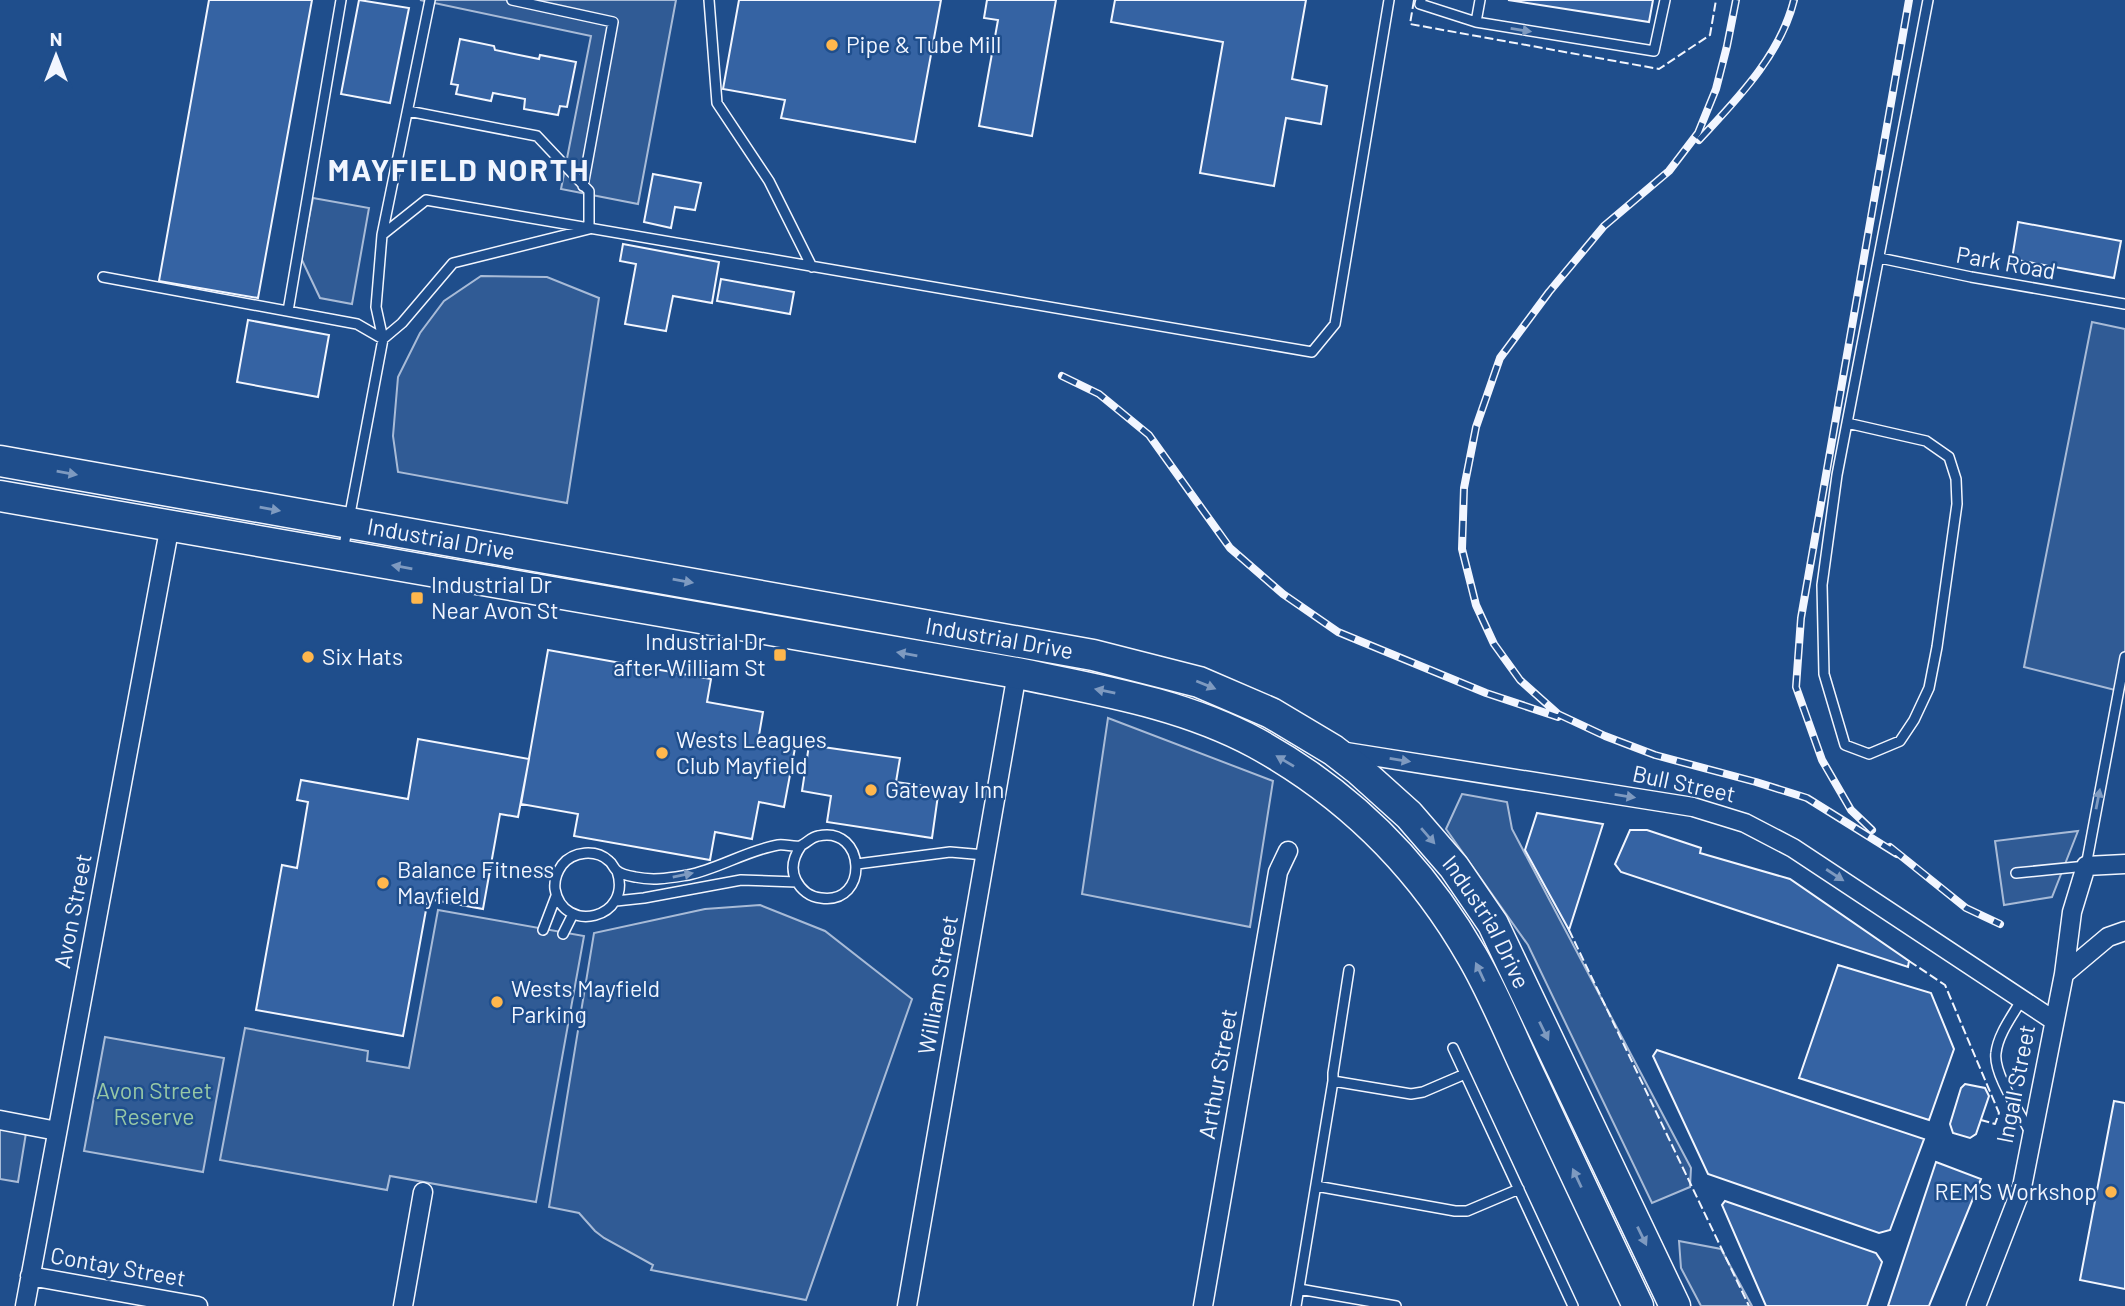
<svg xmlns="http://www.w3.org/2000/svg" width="2125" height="1306" font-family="Barlow,sans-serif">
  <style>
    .built { fill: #305b95; stroke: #a8bbd7; stroke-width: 2 }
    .building { fill: #3563a3; stroke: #f2f6ff; stroke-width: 2 }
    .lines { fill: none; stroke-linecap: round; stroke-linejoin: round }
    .service-casing { stroke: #f2f6ff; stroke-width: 12 }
    .minor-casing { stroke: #f2f6ff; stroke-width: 21 }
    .trunk-casing { stroke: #f2f6ff; stroke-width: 33 }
    .service { stroke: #1f4e8c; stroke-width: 9 }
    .minor { stroke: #1f4e8c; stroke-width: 18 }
    .trunk { stroke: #1f4e8c; stroke-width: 30 }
    .rail-casing { stroke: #f2f6ff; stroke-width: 8 }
    .rail { stroke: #1f4e8c; stroke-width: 5; stroke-dasharray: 16; stroke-linecap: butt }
    .fence { stroke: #f2f6ff; stroke-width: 2; stroke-dasharray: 9 3.5; stroke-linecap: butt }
    .oneway { fill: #7e9ac0 }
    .poi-dot { fill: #ffb74d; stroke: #1f4e8c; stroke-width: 2.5 }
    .labels { text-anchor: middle; stroke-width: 5; stroke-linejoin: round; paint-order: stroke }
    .poi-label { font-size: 23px; fill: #f2f6ff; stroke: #1f4e8c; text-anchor: start }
    .street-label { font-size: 23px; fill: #f2f6ff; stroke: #1f4e8c }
    .park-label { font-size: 23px; fill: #97c8a6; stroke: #1f4e8c }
    .district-label { font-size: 30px; font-weight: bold; letter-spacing: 2px; fill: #f2f6ff; stroke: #1f4e8c }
  </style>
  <rect width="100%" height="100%" fill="#1f4e8c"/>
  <path class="built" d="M 420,0 L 676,0 L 638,204 L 561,189 L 591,36 Z
    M 313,198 L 369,208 L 352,304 L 320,298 L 301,258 Z
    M 481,276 L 547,277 L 599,298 L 567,503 L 398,472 L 393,436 L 398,377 L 420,333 L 444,301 Z
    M 2092,322 L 2125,329 L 2125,657 L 2119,691 L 2024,667 Z
    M 1108,718 L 1273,781 L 1250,927 L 1082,894 Z
    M 1462,794 L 1507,802 L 1512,829 L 1691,1168 L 1690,1187 L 1652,1203 L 1528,945 L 1446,829 Z
    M 2078,831 L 2052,897 L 2004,905 L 1995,841 Z
    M 760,905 L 825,931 L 912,999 L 806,1300 L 651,1270 L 653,1265 L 604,1238 L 595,1231 L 579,1213 L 549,1207 L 594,933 L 705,909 Z
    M 438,910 L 584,936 L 536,1202 L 390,1176 L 387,1190 L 220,1160 L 245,1028 L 368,1051 L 367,1061 L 409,1068 Z
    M 105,1037 L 224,1058 L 203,1172 L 84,1151 Z
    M 0,1129 L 26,1133 L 18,1182 L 0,1179 Z
    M 1679,1241 L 1721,1249 L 1752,1306 L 1701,1306 L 1681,1268 Z"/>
  <path class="building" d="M 209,0 L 312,0 L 258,298 L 159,281 Z
    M 359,0 L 409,8 L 390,103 L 341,94 Z
    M 739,0 L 941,0 L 915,142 L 781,118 L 785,100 L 723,89 Z
    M 987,0 L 1056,0 L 1032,136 L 979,126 L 998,20 L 984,18 Z
    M 1115,0 L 1306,0 L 1292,79 L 1327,86 L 1321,124 L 1286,118 L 1274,186 L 1200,173 L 1223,42 L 1111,22 Z
    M 1508,0 L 1653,0 L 1649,22 Z
    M 460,39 L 494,46 L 495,50 L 539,59 L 540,55 L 576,62 L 567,107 L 560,106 L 558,115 L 524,109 L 525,99 L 493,93 L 491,101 L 456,94 L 458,85 L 451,84 Z
    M 653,174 L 701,183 L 695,210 L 675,207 L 671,228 L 644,222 Z
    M 2018,222 L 2121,241 L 2114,278 L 2012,259 Z
    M 623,244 L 719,262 L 712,303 L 673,296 L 666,331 L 625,324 L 636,264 L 620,261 Z
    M 721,279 L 794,292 L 790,314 L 717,301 Z
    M 248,320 L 329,335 L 318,397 L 237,382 Z
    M 548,650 L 711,679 L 707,702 L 763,712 L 758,741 L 795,748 L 784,807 L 759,802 L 752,839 L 715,832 L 710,860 L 574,836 L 578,814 L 521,804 Z
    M 418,739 L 529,759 L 518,817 L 500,814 L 483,909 L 428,899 L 403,1036 L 256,1010 L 282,865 L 297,868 L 308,802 L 297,800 L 301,780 L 408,799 Z
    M 809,745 L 900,758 L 896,782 L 939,788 L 932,838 L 827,822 L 831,796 L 802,791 Z
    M 1537,813 L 1603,824 L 1569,930 L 1525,850 Z
    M 1630,830 L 1647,830 L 1701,848 L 1700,853 L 1790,879 L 1909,961 L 1908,967 L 1621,872 L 1615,864 Z
    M 1838,965 L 1931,993 L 1954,1049 L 1929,1120 L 1799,1078 Z
    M 1657,1050 L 1924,1139 L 1890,1230 L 1879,1233 L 1708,1174 L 1653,1056 Z
    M 1965,1084 L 1985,1088 L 1989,1096 L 1976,1134 L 1970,1138 L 1953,1133 L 1950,1124 L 1961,1088 Z
    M 2114,1101 L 2125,1103 L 2125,1289 L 2080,1280 Z
    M 1936,1162 L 1981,1179 L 1929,1306 L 1888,1306 Z
    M 1725,1201 L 1876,1253 L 1882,1262 L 1867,1306 L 1766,1306 L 1722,1205 Z"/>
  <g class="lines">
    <g class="service-casing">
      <path id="service" d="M 512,0 L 613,22 L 583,186
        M 709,0 L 717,103 L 769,181 L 812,267
        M 1421,0 L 1420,4 L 1476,22
        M 1480,0 L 1476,22 L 1654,51 L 1665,0
        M 382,235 L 430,0
        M 1880,258 L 1971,277 L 2125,304
        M 103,277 L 357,324 L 383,339 L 402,323 L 453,263 L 589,229 L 589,191 L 537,136 L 408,111
        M 288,311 L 341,0
        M 1847,423 L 1926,441 L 1949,457 L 1956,479 L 1957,504 L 1937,647 L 1929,688 L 1914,720 L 1900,741 L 1869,754 L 1845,745 L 1824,674 L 1822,585 L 1837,475 L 1928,0
        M 343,551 L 383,339 L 376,307 L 382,235 L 426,200 L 1312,352 L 1335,324 L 1389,0
        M 857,864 L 950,852 L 985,855
        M 617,871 C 633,919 563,935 555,889 C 554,880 557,872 562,865 C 573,851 596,849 609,861 C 612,863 613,867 616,870 C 620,874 629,876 635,877 C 654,881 669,878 688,875 C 718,869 748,850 778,845 C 785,844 793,847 800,846 C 806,844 811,837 818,836 C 866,825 870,905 821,898 C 810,897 801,890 796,880 C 790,868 794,856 801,846
        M 2016,873 L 2086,866 L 2125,657
        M 616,901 L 644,898 L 741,880 L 797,882
        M 543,930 L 556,896
        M 563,934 L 573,914
        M 2022,999 C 2013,1015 1998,1034 1996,1053 C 1993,1074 2021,1114 2031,1134
        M 1453,1048 L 1573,1306
        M 1333,1081 L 1411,1094 L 1423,1092 L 1465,1074
        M 1316,1186 L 1455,1211 L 1467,1211 L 1519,1189
        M 1299,1289 L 1396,1306
        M 1296,1306 L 1333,1081 L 1333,1073 L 1349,970"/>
    </g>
    <g class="minor-casing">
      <path id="minor" d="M 1340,751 L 1693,807 L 1745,823 L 1793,848 L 2053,1020
        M 2064,974 L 2108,937 L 2125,931
        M 0,1120 L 57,1131
        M 30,1276 L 198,1306
        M 25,1306 L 170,525
        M 403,1306 L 423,1192
        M 907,1306 L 1017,673
        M 1203,1306 L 1278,872 L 1288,851
        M 1976,1306 L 2022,1187 L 2064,974 L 2072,912 L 2086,866 L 2125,864"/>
    </g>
    <g class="trunk-casing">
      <g id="trunk">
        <path id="s1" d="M 0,461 L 1093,655 L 1199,682 L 1271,713 L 1333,750 L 1359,770 L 1409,815 L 1454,867 L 1493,924 L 1675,1306"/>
        <path d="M 0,496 L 1017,673 C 1098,690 1182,703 1256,743 C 1347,793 1420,865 1472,956 C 1496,997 1513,1042 1534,1085 C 1568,1159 1603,1232 1638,1306"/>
      </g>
    </g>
    <use href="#service" class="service"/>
    <use href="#minor" class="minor"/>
    <use href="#trunk" class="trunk"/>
    <g class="rail-casing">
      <path id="rail" d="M 1736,0 L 1727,46 L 1716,89 L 1698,133 L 1669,171 L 1604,226 L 1549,292 L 1500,358 L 1476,427 L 1464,488 L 1462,549 L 1476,605 L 1494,644 L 1520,680 L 1558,714 L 1605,736 L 1655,755 L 1756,782 L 1807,798 L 1897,854
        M 1699,140 C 1737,99 1780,56 1794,0
        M 1062,376 L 1099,394 L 1149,435 L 1230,548 L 1283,594 L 1338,632 L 1486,693 L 1558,717
        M 1872,830 L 1851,810 L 1822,760 L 1796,687 L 1801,618 L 1909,0
        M 1890,847 L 1966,908 L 2000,924"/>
    </g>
    <use href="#rail" class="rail"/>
    <path class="fence" d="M 1414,0 L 1410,24 L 1659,69 L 1710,35 L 1716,0
      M 1569,930 L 1749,1306
      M 1909,961 L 1945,985 L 1999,1113 L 1995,1124 L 1981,1120"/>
  </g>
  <defs><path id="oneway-solid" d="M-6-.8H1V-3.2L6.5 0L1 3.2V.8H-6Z" transform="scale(1.75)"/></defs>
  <g class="oneway">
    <use href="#oneway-solid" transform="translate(1521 30) rotate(9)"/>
    <use href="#oneway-solid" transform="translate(67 473) rotate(10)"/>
    <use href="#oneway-solid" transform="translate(270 509) rotate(10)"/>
    <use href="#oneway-solid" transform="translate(402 567) rotate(-170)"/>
    <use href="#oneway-solid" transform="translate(683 581) rotate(10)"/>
    <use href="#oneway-solid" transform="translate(907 654) rotate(-170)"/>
    <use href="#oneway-solid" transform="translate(1206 685) rotate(22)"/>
    <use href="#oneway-solid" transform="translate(1105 691) rotate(-169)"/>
    <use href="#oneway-solid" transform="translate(1400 760) rotate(9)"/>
    <use href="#oneway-solid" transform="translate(1285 761) rotate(-149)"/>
    <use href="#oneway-solid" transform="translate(1625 796) rotate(9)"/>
    <use href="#oneway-solid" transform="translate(2098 799) rotate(-79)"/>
    <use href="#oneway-solid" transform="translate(1428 836) rotate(49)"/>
    <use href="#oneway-solid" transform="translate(683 875) rotate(-12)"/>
    <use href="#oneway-solid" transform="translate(1835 875) rotate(33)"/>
    <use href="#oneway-solid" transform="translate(1480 972) rotate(-115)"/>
    <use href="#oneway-solid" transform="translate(1544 1031) rotate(64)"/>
    <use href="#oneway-solid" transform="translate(1577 1178) rotate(-115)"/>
    <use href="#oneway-solid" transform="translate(1642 1236) rotate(64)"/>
  </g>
  <g class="poi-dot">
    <circle cx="832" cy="45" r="7"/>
    <rect x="410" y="591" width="14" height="14" rx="3.5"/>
    <rect x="773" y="648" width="14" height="14" rx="3.5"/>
    <circle cx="308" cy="657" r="7"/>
    <circle cx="662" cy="753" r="7"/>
    <circle cx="871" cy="790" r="7"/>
    <circle cx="383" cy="883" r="7"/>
    <circle cx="497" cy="1002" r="7"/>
    <circle cx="2111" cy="1192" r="7"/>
  </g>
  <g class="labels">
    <g class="poi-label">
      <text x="846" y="53">Pipe &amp; Tube Mill</text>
      <text x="431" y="593">Industrial Dr<tspan x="431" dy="26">Near Avon St</tspan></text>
      <text x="766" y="650" text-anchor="end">Industrial Dr<tspan x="766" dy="26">after William St</tspan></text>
      <text x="322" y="665">Six Hats</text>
      <text x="676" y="748">Wests Leagues<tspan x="676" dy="26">Club Mayfield</tspan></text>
      <text x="885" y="798">Gateway Inn</text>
      <text x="397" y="878">Balance Fitness<tspan x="397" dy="26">Mayfield</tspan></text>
      <text x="511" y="997">Wests Mayfield<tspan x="511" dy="26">Parking</tspan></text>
      <text x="2097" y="1200" text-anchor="end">REMS Workshop</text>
    </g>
    <g class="street-label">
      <text transform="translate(2006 263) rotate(10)" y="8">Park Road</text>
      <text dy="8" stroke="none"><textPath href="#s1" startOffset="448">Industrial Drive</textPath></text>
      <text dy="8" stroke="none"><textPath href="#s1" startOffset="1015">Industrial Drive</textPath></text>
      <text transform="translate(1684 784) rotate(12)" y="8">Bull Street</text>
      <text transform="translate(73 911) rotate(-79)" y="8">Avon Street</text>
      <text dy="8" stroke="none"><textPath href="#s1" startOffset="1603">Industrial Drive</textPath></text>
      <text transform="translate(938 985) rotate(-80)" y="8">William Street</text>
      <text transform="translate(1218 1074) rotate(-80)" y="8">Arthur Street</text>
      <text transform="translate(2016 1084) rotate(-79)" y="8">Ingall Street</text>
      <text transform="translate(118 1267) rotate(10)" y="8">Contay Street</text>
    </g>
    <g class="park-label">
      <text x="154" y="1099">Avon Street<tspan x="154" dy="26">Reserve</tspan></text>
    </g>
    <g class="district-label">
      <text x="459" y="181">MAYFIELD NORTH</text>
    </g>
  </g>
  <g transform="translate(56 56)" stroke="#1f4e8c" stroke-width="5" paint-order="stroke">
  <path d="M0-5L12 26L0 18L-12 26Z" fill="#f2f6ff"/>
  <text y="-10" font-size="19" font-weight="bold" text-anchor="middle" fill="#f2f6ff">N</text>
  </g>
</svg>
